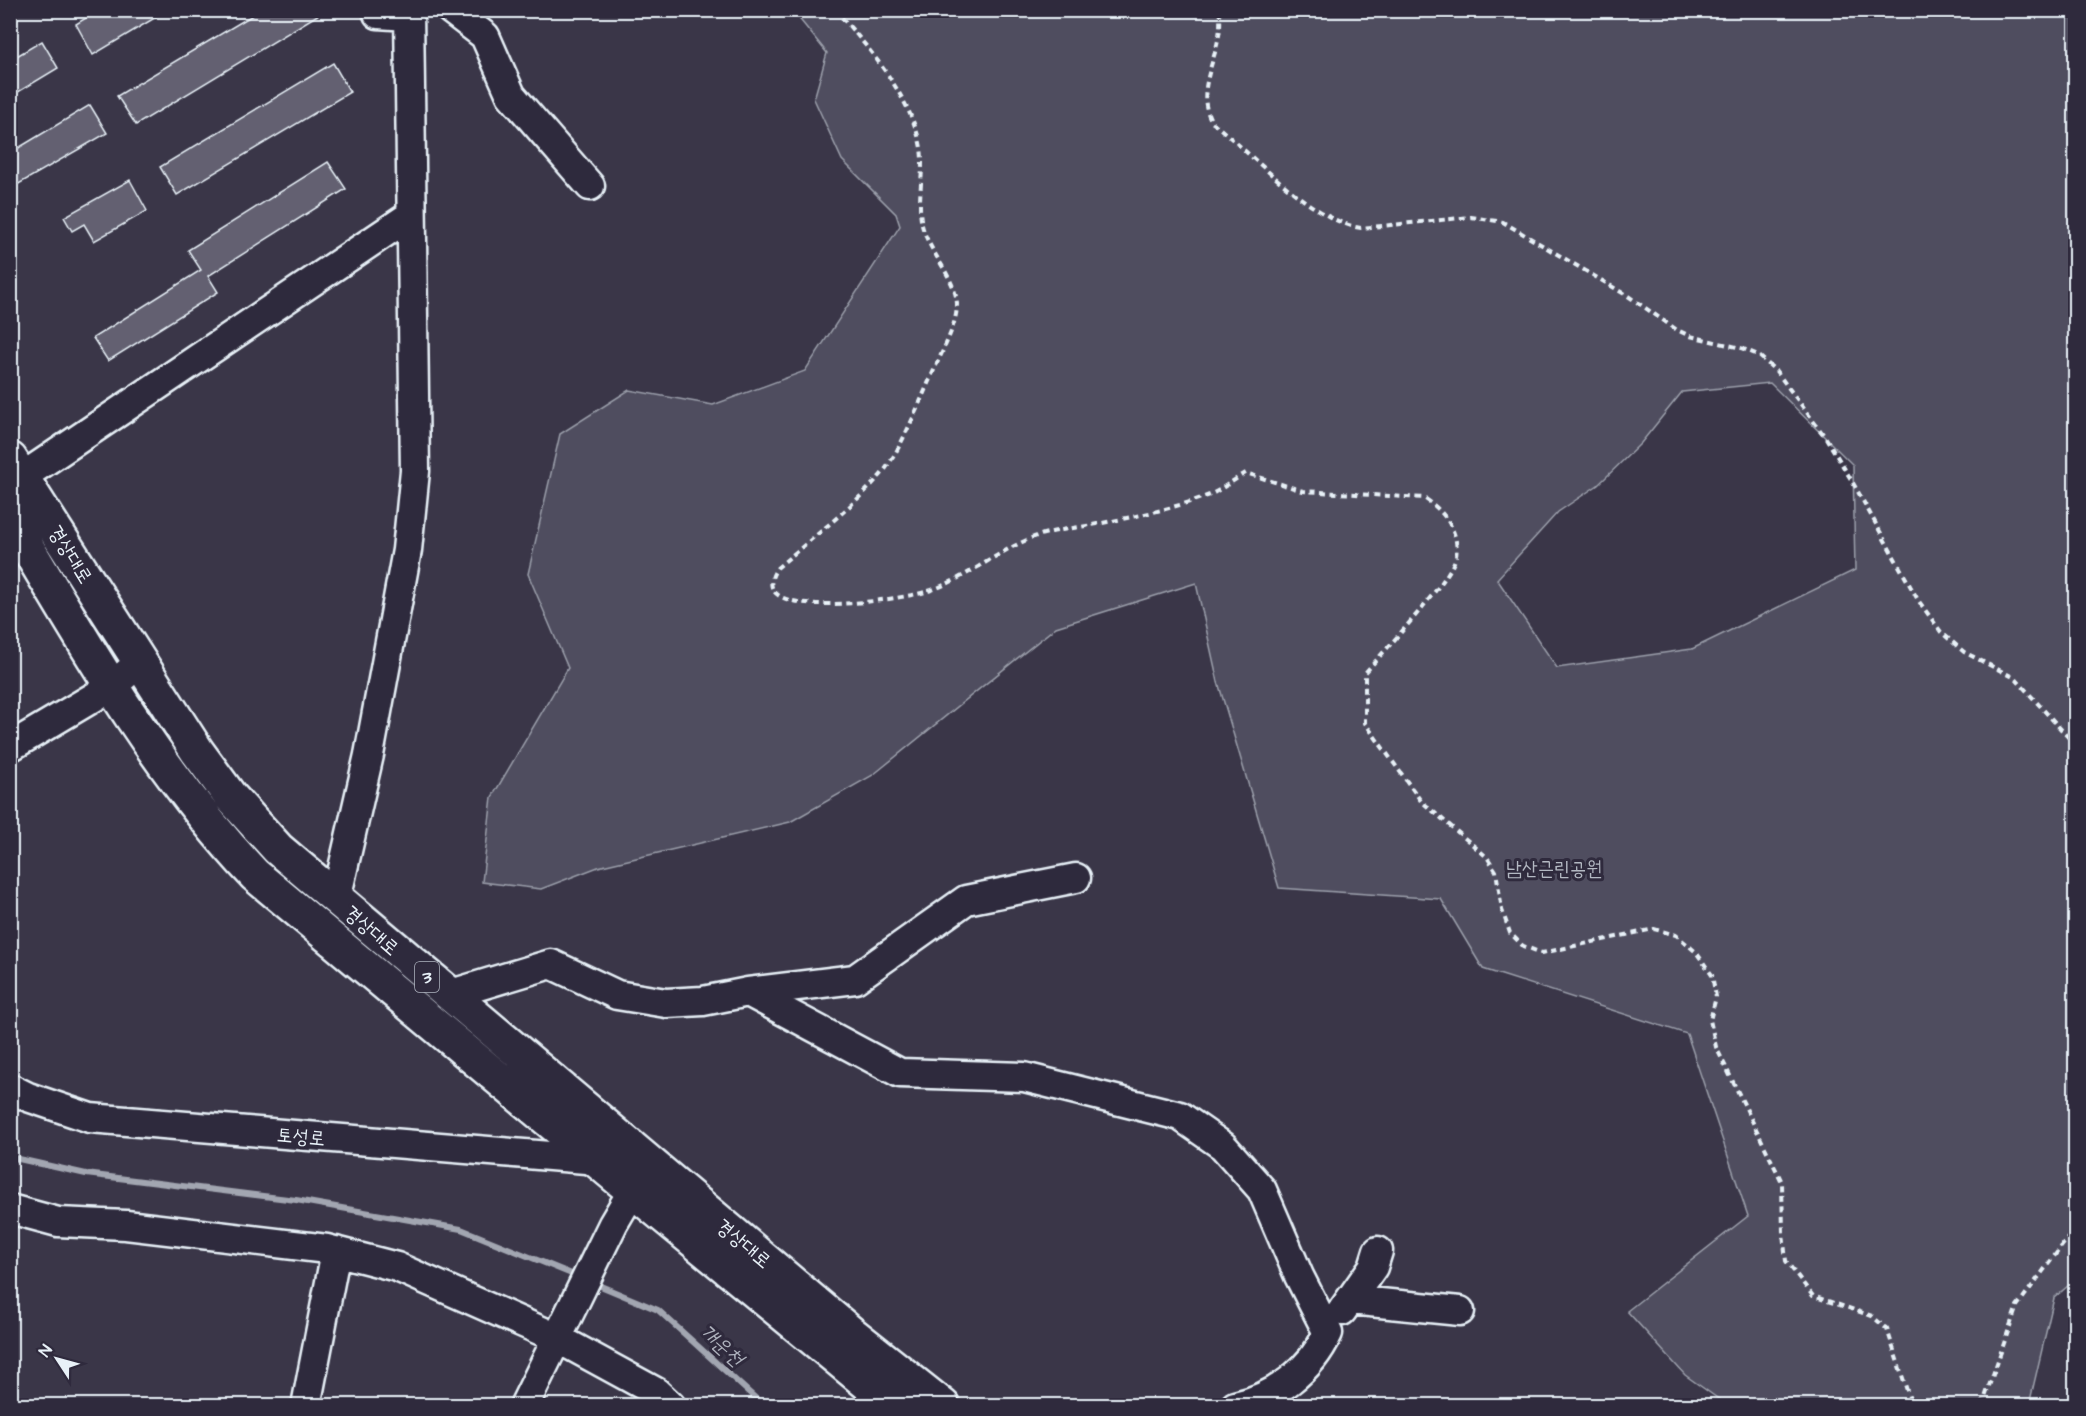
<svg xmlns="http://www.w3.org/2000/svg" width="2086" height="1416" font-family="'Architects Daughter','Poor Story',sans-serif">
  <style>
    .green { fill: #504e5f; stroke: #9ca0ac; stroke-width: 1.5; fill-rule: evenodd }
    .lines { fill: none; stroke-linecap: round; stroke-linejoin: round }
    .stream { stroke: #a2a6b1; stroke-width: 6 }
    .building { fill: #636171; stroke: #e8f1f8; stroke-width: 1.5 }
    .minor-casing { stroke: #e8f1f8; stroke-width: 33 }
    .major-casing { stroke: #e8f1f8; stroke-width: 38 }
    .path { stroke: #e8f1f8; stroke-width: 4; stroke-dasharray: 6 4.5; stroke-linecap: butt }
    .minor { stroke: #2f2a3d; stroke-width: 28 }
    .major { stroke: #2f2a3d; stroke-width: 33 }
    .labels { text-anchor: middle; stroke-width: 6; stroke-linejoin: round; paint-order: stroke }
    .shield { fill: #2f2a3d; stroke: #b0b5c0; stroke-width: 1.5 }
    .shield-label { font-size: 18px; font-weight: bold; fill: #e8f1f8 }
    .street-label { font-size: 20px; fill: #e8f1f8; stroke: #2f2a3d }
    .park-label { font-size: 20px; fill: #b3b8c2; stroke: #2f2a3d }
    .water-label { font-size: 21px; font-style: italic; fill: #aeb2bd; stroke: #2f2a3d }
  </style>
  <rect width="100%" height="100%" fill="#3a3648"/>
  <filter id="ink" filterUnits="userSpaceOnUse"><feTurbulence type="fractalNoise" baseFrequency=".0167" numOctaves="2"/><feDisplacementMap in="SourceGraphic" scale="12" xChannelSelector="R" yChannelSelector="G"/><feConvolveMatrix kernelMatrix="1 2 1 2 8 2 1 2 1" color-interpolation-filters="sRGB"/></filter>
  <g filter="url(#ink)">
    <path class="green" d="M 793,11 L 2075,11 L 2076,1279 L 2054,1298 L 2029,1405 L 1727,1405 L 1685,1375 L 1627,1311 L 1748,1216 L 1687,1034 L 1483,969 L 1441,899 L 1279,888 L 1218,682 L 1196,583 L 1056,627 L 873,775 L 790,822 L 598,867 L 541,889 L 482,882 L 492,797 L 568,668 L 528,574 L 560,434 L 629,390 L 713,405 L 805,371 L 900,226 L 896,214 L 842,160 L 814,99 L 827,53 ZM 1770,383 L 1853,465 L 1855,570 L 1692,649 L 1557,668 L 1497,579 L 1558,512 L 1598,485 L 1641,443 L 1682,392 Z"/>
    <g class="lines">
      <path class="stream" d="M 10,1157 L 86,1174 L 296,1200 L 461,1229 L 579,1277
        M 591,1282 L 658,1310 L 764,1406"/>
    </g>
    <path class="building" d="M 99,10 L 168,10 L 93,55 L 76,24 Z
      M 261,10 L 326,10 L 136,125 L 117,96 Z
      M 42,41 L 58,68 L 10,97 L 10,60 Z
      M 333,63 L 350,92 L 177,195 L 160,167 Z
      M 90,105 L 107,133 L 10,189 L 10,153 Z
      M 328,162 L 346,189 L 208,276 L 218,292 L 108,361 L 93,338 L 201,270 L 188,250 Z
      M 130,180 L 147,211 L 94,241 L 84,224 L 72,231 L 64,217 Z"/>
    <g class="lines">
      <g class="minor-casing">
        <path id="minor" d="M 451,10 L 485,36 L 511,95 L 590,186
          M 378,14 L 408,16
          M 22,477 L 411,215
          M 10,747 L 111,687 L 139,663
          M 336,899 L 369,755 L 407,550 L 415,471 L 409,10
          M 748,992 L 855,979 L 966,900 L 1076,878
          M 448,995 L 551,964 L 617,995 L 666,1003 L 703,1001 L 748,992 L 900,1073 L 1024,1077 L 1180,1116 L 1223,1146 L 1262,1190 L 1299,1276 L 1328,1333 C 1311,1370 1275,1398 1235,1406
          M 10,1088 L 28,1097 L 90,1118 L 598,1160
          M 10,1209 L 58,1222 L 126,1225 L 327,1249 L 397,1267 L 555,1337 L 656,1392 L 671,1406
          M 1350,1300 L 1460,1311
          M 1342,1311 L 1373,1267 L 1378,1251
          M 306,1406 L 336,1251
          M 524,1406 L 613,1224 L 643,1173"/>
      </g>
      <g class="major-casing">
        <path id="major" d="M 10,459 L 197,751 L 230,796 L 278,849 L 851,1333 L 943,1406
          M 10,518 C 84,643 155,769 255,875 L 632,1190 L 895,1406"/>
      </g>
      <path class="path" d="M 835,10 C 869,48 908,93 920,143 C 926,169 916,199 922,225 C 928,251 956,278 957,304 C 957,325 943,349 935,368 C 921,398 900,454 879,477 C 849,510 811,539 777,568 C 739,625 903,599 925,592 C 964,581 997,551 1034,537 C 1054,530 1077,528 1097,524 C 1133,517 1172,509 1207,496 C 1220,491 1233,480 1246,473 L 1303,491 L 1424,498 C 1443,510 1460,531 1456,556 C 1452,579 1383,652 1365,673 L 1365,723 L 1421,801 L 1487,857 L 1496,871 L 1502,910 L 1510,933 L 1523,946 L 1542,953 L 1654,929 L 1676,935 L 1696,952 L 1712,975 L 1716,997 L 1710,1020 L 1716,1047 L 1782,1182 L 1783,1233 L 1786,1261 L 1813,1296 L 1872,1316 L 1887,1329 L 1912,1406
        M 1219,10 C 1227,49 1191,86 1212,122 C 1251,153 1312,221 1361,228 L 1471,217 L 1503,222 L 1628,296 L 1677,330 L 1690,336 L 1741,348 L 1758,355 L 1776,371 L 1826,438 L 1852,481 L 1918,600 L 1941,632 L 1964,652 L 2015,678 L 2076,746
        M 1982,1406 L 2017,1306 L 2076,1227"/>
      <use href="#minor" class="minor"/>
      <use href="#major" class="major"/>
    </g>
  </g>
  <g class="labels">
    <rect class="shield" x="415" y="962" width="24" height="30" rx="4.5"/>
    <g class="shield-label">
      <text x="427" y="983">3</text>
    </g>
    <g class="street-label">
      <text transform="translate(71 554) rotate(58)" y="7">경상대로</text>
      <text transform="translate(372 930) rotate(41)" y="7">경상대로</text>
      <text transform="translate(301 1136) rotate(5)" y="7">토성로</text>
      <text transform="translate(744 1243) rotate(40)" y="7">경상대로</text>
    </g>
    <g class="park-label">
      <text x="1554" y="875">남산근린공원</text>
    </g>
    <g class="water-label">
      <text transform="translate(722 1345) rotate(42)" y="7">개운천</text>
    </g>
  </g>
  <rect width="2086" height="1416" fill="none" stroke="#2f2a3d" stroke-width="36"/>
  <rect x="18" y="18" width="2050" height="1380" fill="none" stroke="#e8f1f8" stroke-width="2" filter="url(#ink)"/>
  <g transform="translate(57 1359) rotate(306)" stroke="#2f2a3d" stroke-width="4.5" paint-order="stroke">
  <path d="M0-4.5L10 22L0 15L-10 22Z" fill="#e8f1f8"/>
  <text y="-9" font-size="16" font-weight="bold" text-anchor="middle" fill="#e8f1f8">N</text>
  </g>
</svg>
